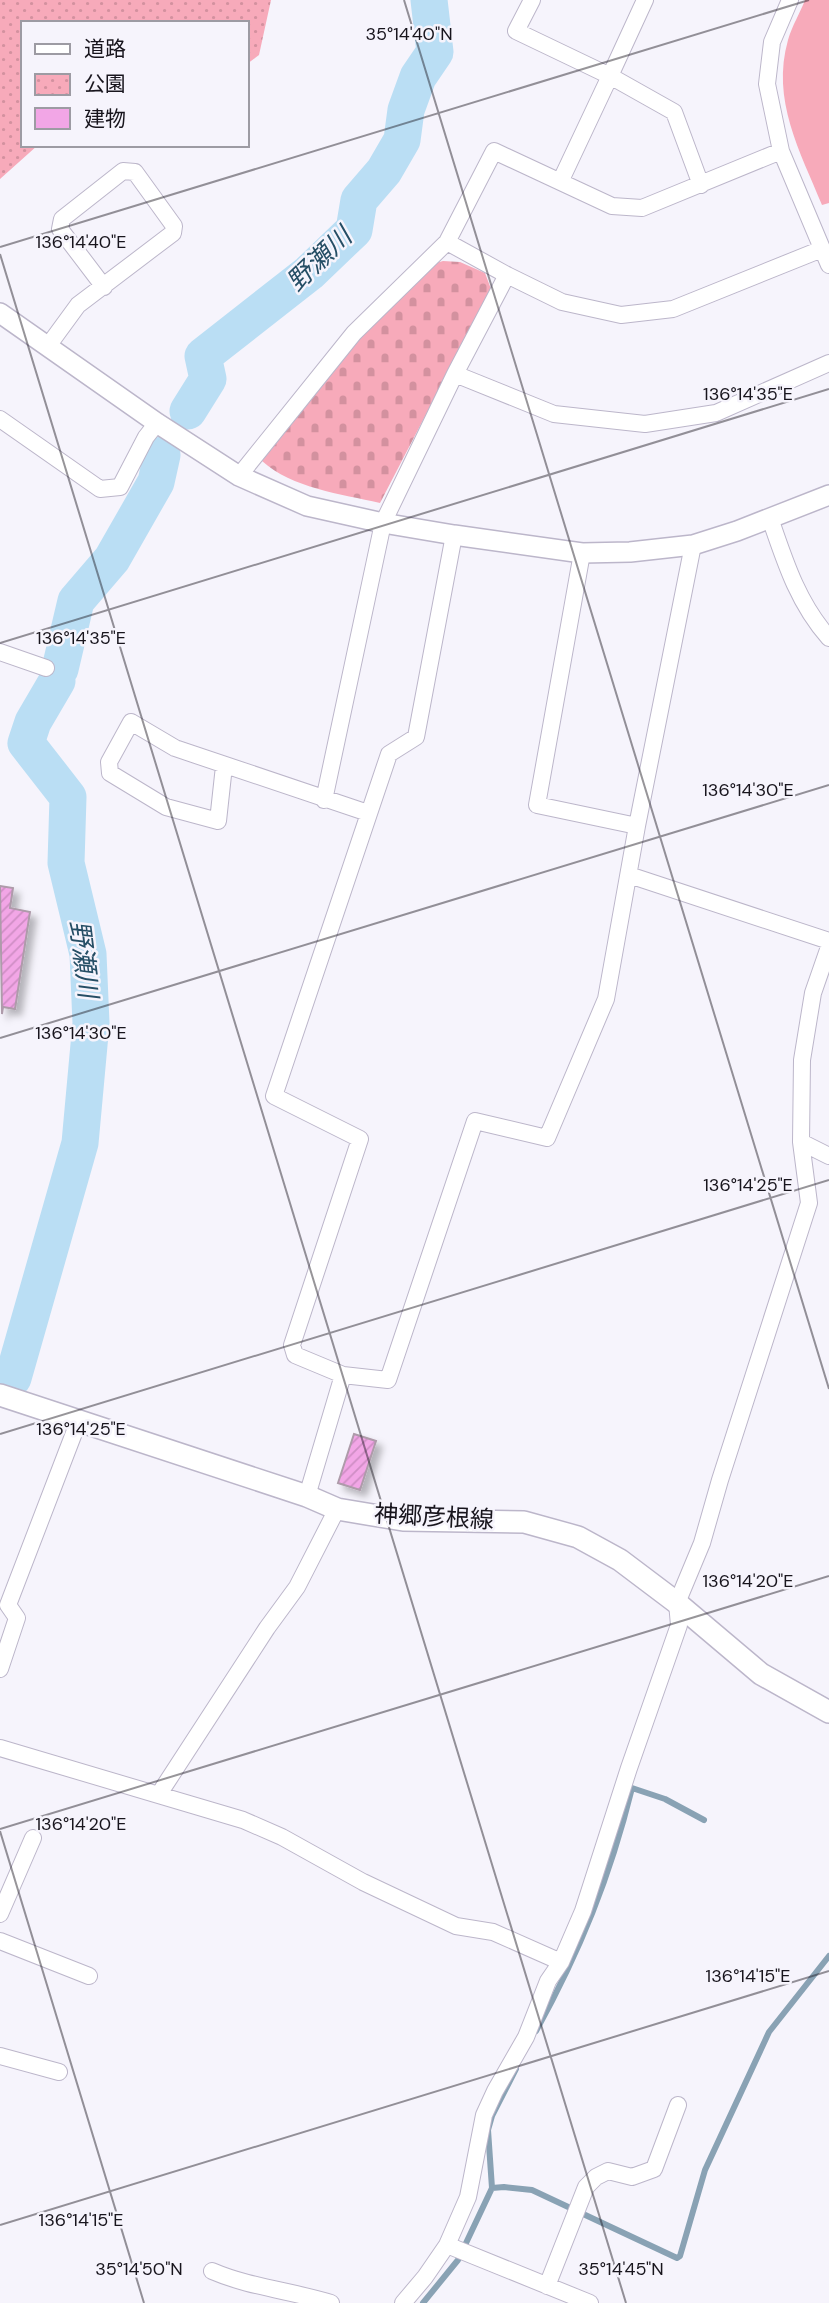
<svg xmlns="http://www.w3.org/2000/svg" width="829" height="2303" font-family="'DM Sans','Noto Sans JP',sans-serif">
  <style>
    .cemetery { fill: url(#cemetery-stones) }
    .park { fill: url(#park-dots) }
    .pitch { fill: #f7aaba }
    .lines { fill: none; stroke-linecap: round; stroke-linejoin: round }
    .stream { stroke: #89a2b4; stroke-width: 6 }
    .river { stroke: #badef4; stroke-width: 37 }
    .building { fill: url(#building-hatch); stroke: #ae9baa; stroke-width: 2; filter: url(#shadow) }
    .minor-casing { stroke: #bcb6ca; stroke-width: 18 }
    .tertiary-casing { stroke: #bcb6ca; stroke-width: 22 }
    .secondary-casing { stroke: #bcb6ca; stroke-width: 24 }
    .minor { stroke: #fff; stroke-width: 16 }
    .tertiary { stroke: #fff; stroke-width: 19 }
    .secondary { stroke: #fff; stroke-width: 21 }
    .ticks { fill: none; stroke: #18151d; stroke-width: 2; stroke-opacity: 0.45 }
    .labels { text-anchor: middle; stroke-width: 5; stroke-linejoin: round; paint-order: stroke }
    .street-label { font-size: 24px; fill: #18151d; stroke: #f6f4fc }
    .water-label { font-size: 26px; font-style: italic; fill: #254e65; stroke: #f6f4fc }
    .ticks-label { font-size: 18px; text-anchor: middle; fill: #18151d; stroke: #f6f4fc; stroke-width: 5; stroke-linejoin: round; paint-order: stroke }
  </style>
  <defs>
    <pattern id="cemetery-stones" width="16" height="16" patternUnits="userSpaceOnUse" patternTransform="scale(1.75)"><rect width="16" height="16" fill="#f7aaba"/><path d="M2 7V4a2 2 0 0 1 4 0v3zM10 15v-3a2 2 0 0 1 4 0v3z" fill="#d3919f"/></pattern>
    <pattern id="park-dots" width="8" height="8" patternUnits="userSpaceOnUse" patternTransform="scale(1.75)"><rect width="8" height="8" fill="#f7aaba"/><path d="M2 2h.1M6 6h.1" fill="none" stroke="#d3919f" stroke-width="1.8" stroke-linecap="round"/></pattern>
    <pattern id="building-hatch" width="6" height="6" patternUnits="userSpaceOnUse" patternTransform="scale(1.75)"><rect width="6" height="6" fill="#f2a6e6"/><path d="M-1 1l2-2M0 6l6-6M5 7l2-2" fill="none" stroke="#cf8ec5"/></pattern>
    <filter id="shadow"><feDropShadow dx="6" dy="6" stdDeviation="3.5" flood-color="#0004"/></filter>
  </defs>
  <rect width="100%" height="100%" fill="#f6f4fc"/>
  <path class="cemetery" d="M 443,261 L 460,262 L 485,273 L 491,289 L 380,503 C 341,494 292,488 262,461 L 368,329 L 436,263 Z"/>
  <path class="park" d="M 0,0 L 271,0 L 259,55 L 247,64 L 247,23 L 23,23 L 23,145 L 38,145 L 0,179 Z"/>
  <path class="pitch" d="M 805,0 L 829,0 L 829,203 L 822,205 C 800,151 771,100 788,40 C 792,26 800,13 805,0 Z"/>
  <g class="lines">
    <path class="stream" d="M 536,2031 C 580,1951 610,1877 632,1788 L 665,1799 L 704,1820
      M 492,2188 L 504,2187 L 532,2190 L 677,2258 L 680,2256 L 705,2170 L 769,2032 L 829,1956
      M 423,2303 L 458,2260 L 492,2188 L 488,2130 L 492,2116 L 516,2069"/>
    <path class="river" d="M 188,411 L 208,379 L 203,356 L 309,273 L 354,230 L 359,200 L 384,171 L 402,140 L 406,110 L 418,77 L 435,52 L 429,0
      M 60,669 L 76,601 L 112,559 L 156,482 L 162,455
      M 13,1378 L 80,1143 L 91,1023 L 88,954 L 66,863 L 68,797 L 26,743 L 33,722 L 57,681"/>
  </g>
  <path class="building" d="M 0,886 L 13,888 L 10,908 L 30,912 L 15,1009 L 3,1007 L 2,1014 Z
    M 354,1434 L 376,1441 L 360,1490 L 338,1483 Z"/>
  <g class="lines">
    <g class="minor-casing">
      <path id="minor" d="M 532,0 L 516,31 L 610,76 L 645,0
        M 790,0 L 772,42 L 767,84 L 781,151 L 829,265
        M 561,180 L 610,76 L 674,112 L 701,185
        M 507,275 L 562,302 L 621,315 L 673,309 L 822,249
        M 48,346 L 78,305 L 173,233 L 174,226 L 135,172 L 123,171 L 62,219 L 60,229 L 104,287
        M 455,374 L 554,414 L 645,424 L 716,413 L 829,363
        M 0,419 L 100,489 L 120,487 L 146,437 L 157,423
        M 239,476 L 354,333 L 447,242 L 494,151 L 612,206 L 642,208 L 781,151
        M 770,518 C 785,562 798,603 829,638
        M 582,553 L 537,805 L 637,826 L 693,545
        M 0,652 L 46,668
        M 224,766 L 218,821 L 166,807 L 110,773 L 109,762 L 131,722 L 175,748 L 368,813
        M 324,800 L 383,523 L 455,374 L 507,275 L 447,242
        M 629,875 L 829,941
        M 801,1142 L 829,1156
        M 343,1375 L 295,1355 L 292,1345 L 360,1139 L 274,1096 L 389,754 L 416,737 L 454,535
        M 307,1496 L 343,1375 L 388,1380 L 475,1121 L 547,1138 L 606,999 L 637,826
        M 0,1669 L 17,1618 L 8,1605 L 79,1420
        M 0,1748 L 243,1820 L 282,1837 L 363,1882 L 456,1926 L 493,1932 L 561,1962
        M 162,1796 L 163,1788 L 267,1628 L 297,1587 L 337,1509
        M 0,1914 L 33,1838
        M 0,1941 L 89,1976
        M 0,2056 L 59,2072
        M 447,2245 L 590,2303
        M 212,2271 C 249,2287 292,2291 331,2303
        M 547,2286 L 586,2187 L 596,2177 L 608,2171 L 632,2177 L 654,2169 L 678,2105
        M 403,2303 L 425,2277 L 447,2245 L 468,2197 L 484,2115 L 495,2091 L 526,2037 L 548,1981 L 561,1962 L 583,1911 L 629,1768 L 679,1625 L 677,1603 L 702,1543 L 720,1480 L 809,1203 L 801,1142 L 802,1060 L 813,993 L 829,947"/>
    </g>
    <g class="tertiary-casing">
      <path id="tertiary" d="M 0,313 L 157,423 L 239,476 L 307,506 L 383,523 L 454,535 L 582,553 L 630,552 L 693,545 L 737,531 L 829,495"/>
    </g>
    <g class="secondary-casing">
      <path id="secondary" d="M 0,1395 L 307,1496 L 337,1509 L 403,1520 L 524,1522 L 578,1537 L 620,1560 L 677,1603 L 761,1674 L 829,1712"/>
    </g>
    <use href="#minor" class="minor"/>
    <use href="#tertiary" class="tertiary"/>
    <use href="#secondary" class="secondary"/>
  </g>
  <path class="ticks" d="M 404,0 L 829,1389M 0,247 L 809,0M 0,254 L 626,2303M 0,643 L 829,389M 0,1038 L 829,785M 0,1434 L 829,1180M 0,1829 L 829,1576M 0,1831 L 144,2303M 0,2225 L 829,1971"/>
  <g class="labels">
    <g class="street-label">
      <text transform="translate(434 1517) rotate(3)" y="8">神郷彦根線</text>
    </g>
    <g class="water-label">
      <text transform="translate(319 259) rotate(-44)" y="9">野瀬川</text>
      <text transform="translate(84 959) rotate(83)" y="9">野瀬川</text>
    </g>
  </g>
  <g class="ticks-label">
    <text x="409" y="40">35°14'40"N</text>
    <text x="81" y="248">136°14'40"E</text>
    <text x="748" y="400">136°14'35"E</text>
    <text x="81" y="644">136°14'35"E</text>
    <text x="748" y="796">136°14'30"E</text>
    <text x="81" y="1039">136°14'30"E</text>
    <text x="748" y="1191">136°14'25"E</text>
    <text x="81" y="1435">136°14'25"E</text>
    <text x="748" y="1587">136°14'20"E</text>
    <text x="81" y="1830">136°14'20"E</text>
    <text x="748" y="1982">136°14'15"E</text>
    <text x="81" y="2226">136°14'15"E</text>
    <text x="139" y="2275">35°14'50"N</text>
    <text x="621" y="2275">35°14'45"N</text>
  </g>
  <rect x="21" y="21" width="228" height="126" fill="#f6f4fc" stroke="#9d9ba3" stroke-width="2"/>
  <rect x="35" y="44" width="35" height="10" fill="#ffffff" stroke="#9d9ba3" stroke-width="2"/>
  <text x="84" y="56" font-size="21" fill="#18151d">道路</text>
  <rect x="35" y="74" width="35" height="21" fill="url(#park-dots)" stroke="#9d9ba3" stroke-width="2"/>
  <text x="84" y="91" font-size="21" fill="#18151d">公園</text>
  <rect x="35" y="108" width="35" height="21" fill="#f2a6e6" stroke="#9d9ba3" stroke-width="2"/>
  <text x="84" y="126" font-size="21" fill="#18151d">建物</text>
</svg>
